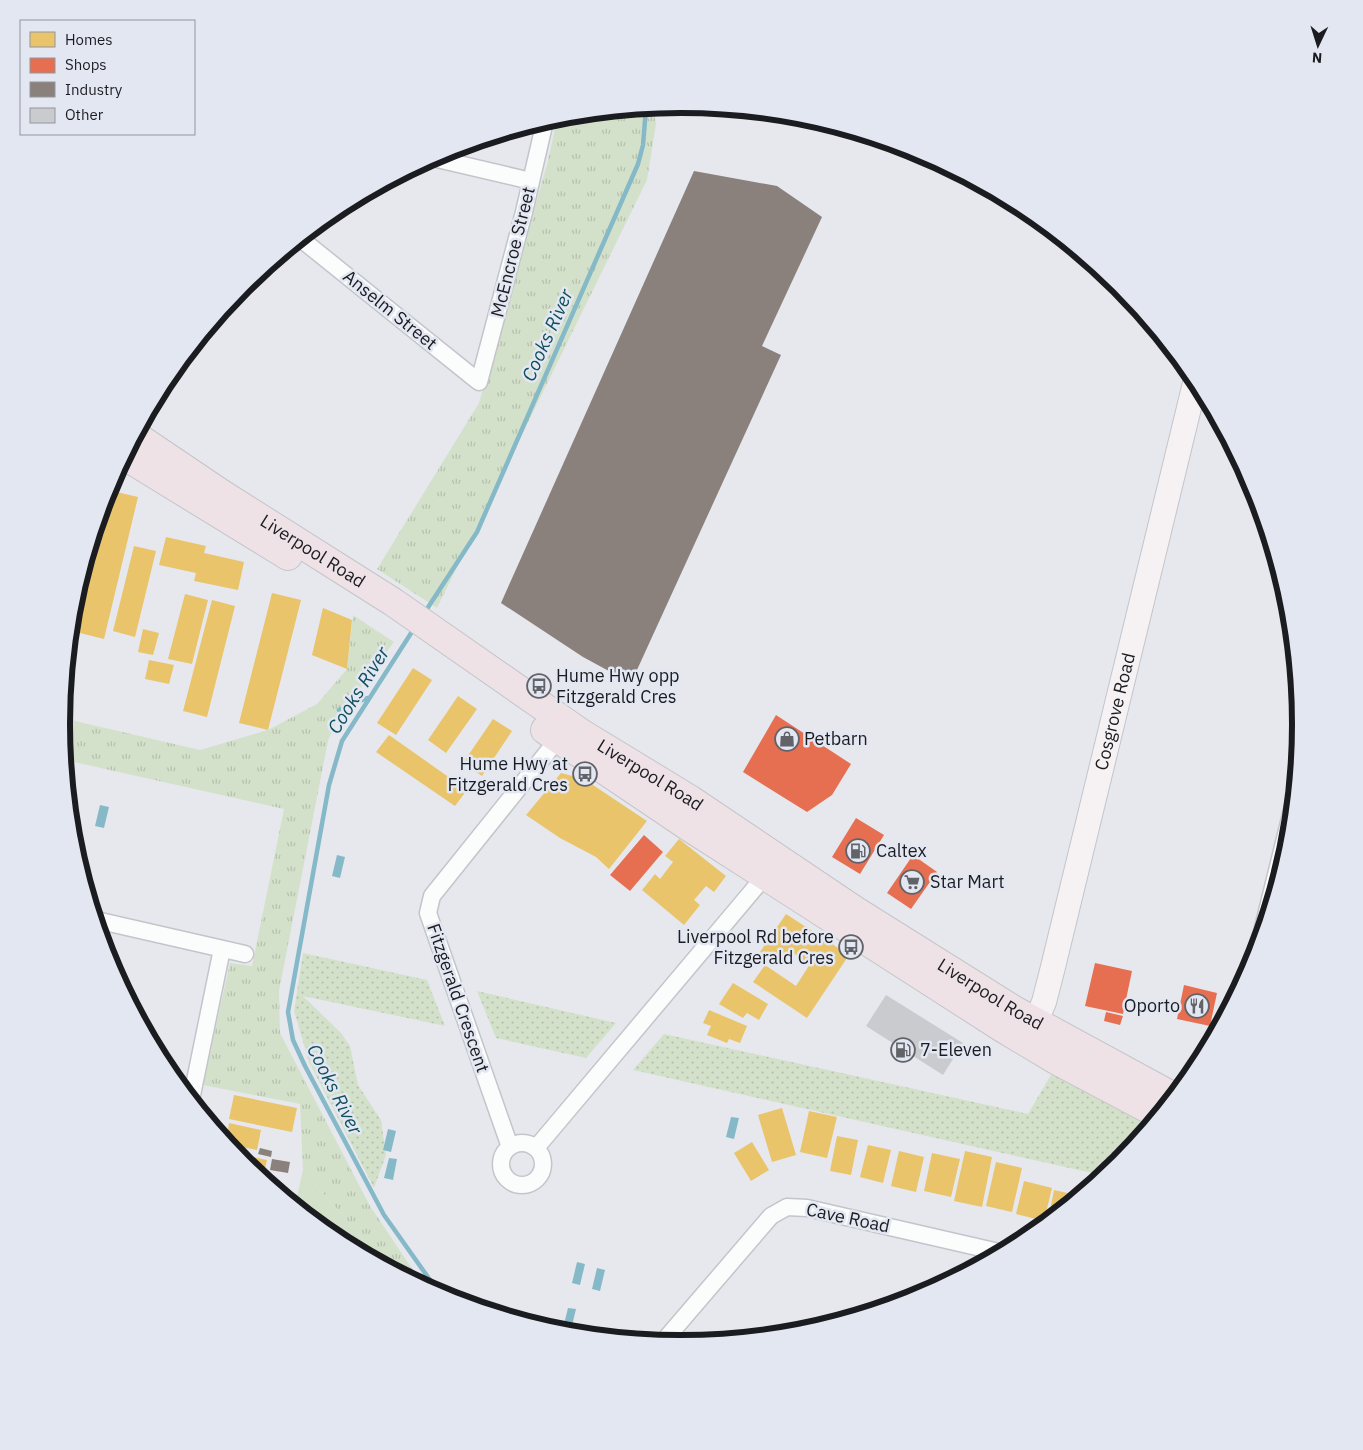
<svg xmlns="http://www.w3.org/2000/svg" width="1363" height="1450" font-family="'IBM Plex Sans',sans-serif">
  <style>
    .grass { fill: url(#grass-dots) }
    .park { fill: url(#park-tufts) }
    .garden { fill: #d4e1ca }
    .water { fill: #86b9c8 }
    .homes { fill: #e9c46a }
    .shops { fill: #e76f51 }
    .industry { fill: #8a817c }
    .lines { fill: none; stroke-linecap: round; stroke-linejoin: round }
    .stream { stroke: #86b9c8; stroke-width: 4.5 }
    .building { fill: #cacbcf }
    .minor-casing { stroke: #c3c5ca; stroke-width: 19 }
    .secondary-casing { stroke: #c3c5ca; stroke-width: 26 }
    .trunk-casing { stroke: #c4c5c8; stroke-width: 30 }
    .minor { stroke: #fbfcfc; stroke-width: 16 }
    .secondary { stroke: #f6f2f4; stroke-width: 24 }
    .trunk { stroke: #eee2e6; stroke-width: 28 }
    .labels { text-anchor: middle; stroke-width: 5; stroke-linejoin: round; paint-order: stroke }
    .street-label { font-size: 18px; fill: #1b1c20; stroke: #e3e7f2 }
    .poi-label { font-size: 18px; fill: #1b1c20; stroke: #e3e7f2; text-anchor: start }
    .water-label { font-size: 19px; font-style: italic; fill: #0f4e5c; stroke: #e3e7f2 }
    .rim { fill: none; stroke: #1b1c20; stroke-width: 6 }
  </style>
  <defs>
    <pattern id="grass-dots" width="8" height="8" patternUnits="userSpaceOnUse" patternTransform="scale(1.25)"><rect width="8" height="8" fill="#d4e1ca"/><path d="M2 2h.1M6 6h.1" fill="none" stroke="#b5c0ad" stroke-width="1.8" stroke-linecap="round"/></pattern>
    <pattern id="park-tufts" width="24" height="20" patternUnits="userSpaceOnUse" patternTransform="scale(1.25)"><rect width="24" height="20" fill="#d4e1ca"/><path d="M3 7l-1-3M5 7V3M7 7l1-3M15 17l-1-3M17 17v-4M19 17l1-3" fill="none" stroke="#b5c0ad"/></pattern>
  </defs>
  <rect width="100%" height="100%" fill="#e6e8ee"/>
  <path class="grass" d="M 303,953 L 427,980 L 445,1026 L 303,996 L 341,1033 L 350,1046 L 358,1085 L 381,1120 L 386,1155 L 374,1188 L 309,1062 L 294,1011 Z
    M 477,991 L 616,1023 L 586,1058 L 496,1038 Z
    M 664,1034 L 1028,1114 L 1052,1073 L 1151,1126 L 1120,1164 L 1105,1176 L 633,1070 Z"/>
  <path class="park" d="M 653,108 L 656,124 L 647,180 L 437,608 L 377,569 L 479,403 L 548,161 L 557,118 Z
    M 353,615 L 394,642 L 338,718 L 328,741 L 279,991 L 280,1033 L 370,1206 L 425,1288 L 388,1268 L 303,1170 L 300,1104 L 203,1085 L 230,963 L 252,966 L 284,809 L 65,760 L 62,718 L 200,750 L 268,730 L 317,704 L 347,669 Z"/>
  <path class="garden" d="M 303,1170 L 388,1268 L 337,1241 L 295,1206 Z"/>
  <path class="water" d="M 100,805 L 109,807 L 104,828 L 95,826 Z
    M 337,855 L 345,857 L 340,878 L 332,876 Z
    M 731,1117 L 739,1118 L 734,1139 L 726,1137 Z
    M 388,1129 L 396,1131 L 391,1152 L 383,1150 Z
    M 389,1158 L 397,1159 L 393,1180 L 384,1178 Z
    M 577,1262 L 585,1264 L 580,1285 L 572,1283 Z
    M 597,1268 L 605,1270 L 600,1291 L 592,1289 Z
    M 568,1308 L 576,1309 L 571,1330 L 563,1328 Z"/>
  <path class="homes" d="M 108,490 L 138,497 L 104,639 L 72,631 Z
    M 166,537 L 206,546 L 204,553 L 244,562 L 238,590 L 194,581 L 196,573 L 159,565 Z
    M 134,546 L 156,551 L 135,637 L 113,631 Z
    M 272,593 L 301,600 L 268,730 L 239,723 Z
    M 185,594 L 208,600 L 192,664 L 168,659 Z
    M 212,600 L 235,606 L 207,717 L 183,711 Z
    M 323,608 L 352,620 L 347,669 L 312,655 Z
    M 143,629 L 159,633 L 153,655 L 138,652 Z
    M 149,660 L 174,665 L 169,684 L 145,679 Z
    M 413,668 L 432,680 L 396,735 L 377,723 Z
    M 458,696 L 477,709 L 446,753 L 428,740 Z
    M 493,719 L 512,731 L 482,776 L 463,763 Z
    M 389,735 L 467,790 L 455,806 L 376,752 Z
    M 561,773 L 584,779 L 647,821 L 609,869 L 596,857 L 560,838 L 526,815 Z
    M 679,839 L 726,876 L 714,892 L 706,886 L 694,900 L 700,905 L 684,925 L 642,890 L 655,874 L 660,879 L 673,862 L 665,856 Z
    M 786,914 L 849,955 L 807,1018 L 753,982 L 765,965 L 796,986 L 810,964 L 790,951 L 781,965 L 760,952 Z
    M 733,983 L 768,1004 L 759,1020 L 747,1013 L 743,1018 L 719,1004 Z
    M 709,1010 L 747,1026 L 740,1043 L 729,1039 L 727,1043 L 707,1035 L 711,1026 L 703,1023 Z
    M 234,1095 L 297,1108 L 292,1132 L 229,1119 Z
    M 782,1108 L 796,1155 L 772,1162 L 758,1115 Z
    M 809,1111 L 837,1117 L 827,1158 L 800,1152 Z
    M 229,1123 L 261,1130 L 257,1150 L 226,1144 Z
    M 837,1136 L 858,1140 L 851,1175 L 830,1171 Z
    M 752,1142 L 769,1170 L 751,1181 L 734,1153 Z
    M 868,1145 L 891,1150 L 883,1183 L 860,1177 Z
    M 899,1151 L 924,1157 L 916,1192 L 891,1186 Z
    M 965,1151 L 992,1157 L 982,1207 L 954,1201 Z
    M 234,1153 L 267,1160 L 263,1177 L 258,1176 L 243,1163 Z
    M 932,1153 L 960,1159 L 951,1197 L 924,1191 Z
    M 996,1162 L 1022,1168 L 1012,1212 L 986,1206 Z
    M 1024,1181 L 1052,1188 L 1044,1221 L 1016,1214 Z
    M 1054,1190 L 1081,1196 L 1050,1221 L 1048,1221 Z"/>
  <path class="shops" d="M 776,715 L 851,764 L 832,795 L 807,812 L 743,772 Z
    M 856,818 L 884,835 L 860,874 L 832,857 Z
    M 644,835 L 663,852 L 630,891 L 610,875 Z
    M 913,855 L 937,872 L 911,909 L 887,893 Z
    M 1095,963 L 1132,971 L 1123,1014 L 1085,1006 Z
    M 1184,985 L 1217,993 L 1210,1026 L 1177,1019 Z
    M 1106,1012 L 1123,1016 L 1120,1025 L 1104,1021 Z"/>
  <path class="industry" d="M 694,171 L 777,186 L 822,217 L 762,346 L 781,355 L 631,683 L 583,657 L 501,603 Z
    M 260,1148 L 272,1151 L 271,1157 L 258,1154 Z
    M 272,1159 L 290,1162 L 288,1173 L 270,1170 Z"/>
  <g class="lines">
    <path class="stream" d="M 425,612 L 477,532 L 638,164 L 643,145 L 646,108
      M 415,627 L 342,741 L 329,785 L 288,1012 L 293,1040 L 305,1066 L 384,1215 L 442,1297
      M 339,710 L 367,698"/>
  </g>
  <path class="building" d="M 886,995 L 963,1043 L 943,1075 L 866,1026 Z"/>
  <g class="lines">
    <g class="minor-casing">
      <path id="minor" d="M 433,158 L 531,181
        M 301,239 L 479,382 L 524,212 L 545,121
        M 96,920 L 245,954
        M 1255,960 L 1294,802
        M 191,1100 L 222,949
        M501 1164a21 21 0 1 1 42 0a21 21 0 1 1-42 0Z
        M 510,1147 L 428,913 L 432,896 L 558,739
        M 536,1148 L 770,870
        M 662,1343 L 771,1216 L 787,1207 L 807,1208 L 1003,1253"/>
    </g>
    <g class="secondary-casing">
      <g id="secondary">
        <path id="s1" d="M 1029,1038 L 1044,1002 L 1053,967 L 1196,379"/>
      </g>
    </g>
    <g class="trunk-casing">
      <g id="trunk">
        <path id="s2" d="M 136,436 L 222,494 L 393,602 L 581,733 L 691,800 L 856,911 L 1014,1010 L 1174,1097"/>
        <path d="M 125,456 L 288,556"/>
        <path d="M 545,730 L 686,825 L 1004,1029 L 1056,1060 L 1160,1115"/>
      </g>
    </g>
    <use href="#minor" class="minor"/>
    <use href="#secondary" class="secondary"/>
    <use href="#trunk" class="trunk"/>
  </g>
  <defs>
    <g id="bus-ring" transform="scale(1.25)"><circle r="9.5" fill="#e3e7f2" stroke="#626368" stroke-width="1.5"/><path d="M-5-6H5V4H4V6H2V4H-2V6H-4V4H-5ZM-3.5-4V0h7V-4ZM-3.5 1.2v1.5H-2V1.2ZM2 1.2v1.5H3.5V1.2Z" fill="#626368"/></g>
    <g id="shop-ring" transform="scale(1.25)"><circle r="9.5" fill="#e3e7f2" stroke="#626368" stroke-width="1.5"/><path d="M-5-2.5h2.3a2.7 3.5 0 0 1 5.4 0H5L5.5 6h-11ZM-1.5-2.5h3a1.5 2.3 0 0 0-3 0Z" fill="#626368"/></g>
    <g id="fuel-ring" transform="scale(1.25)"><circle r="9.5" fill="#e3e7f2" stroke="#626368" stroke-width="1.5"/><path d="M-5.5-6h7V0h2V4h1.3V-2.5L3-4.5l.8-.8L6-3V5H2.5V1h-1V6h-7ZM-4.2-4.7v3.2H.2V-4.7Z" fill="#626368"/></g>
    <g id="supermarket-ring" transform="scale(1.25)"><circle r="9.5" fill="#e3e7f2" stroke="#626368" stroke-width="1.5"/><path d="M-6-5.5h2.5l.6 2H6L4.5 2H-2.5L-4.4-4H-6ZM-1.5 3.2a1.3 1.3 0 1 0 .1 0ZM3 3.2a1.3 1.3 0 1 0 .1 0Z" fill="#626368"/></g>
    <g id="restaurant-ring" transform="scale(1.25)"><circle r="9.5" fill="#e3e7f2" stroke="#626368" stroke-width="1.5"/><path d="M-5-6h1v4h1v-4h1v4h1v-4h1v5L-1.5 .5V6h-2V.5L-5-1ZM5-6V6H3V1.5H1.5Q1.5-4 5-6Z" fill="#626368"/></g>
  </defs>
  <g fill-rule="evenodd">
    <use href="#bus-ring" x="539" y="686"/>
    <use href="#shop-ring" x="787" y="739"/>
    <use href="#bus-ring" x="585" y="774"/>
    <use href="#fuel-ring" x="858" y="851"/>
    <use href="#supermarket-ring" x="912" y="882"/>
    <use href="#bus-ring" x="851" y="947"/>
    <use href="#restaurant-ring" x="1197" y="1006"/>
    <use href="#fuel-ring" x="903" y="1050"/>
  </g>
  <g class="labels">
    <g class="street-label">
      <text transform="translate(513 252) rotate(-76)" y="6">McEncroe Street</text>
      <text transform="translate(390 310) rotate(39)" y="6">Anselm Street</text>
      <text dy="6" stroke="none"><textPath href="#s2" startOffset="211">Liverpool Road</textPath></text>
      <text dy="6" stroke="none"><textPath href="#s1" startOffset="338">Cosgrove Road</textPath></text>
      <text dy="6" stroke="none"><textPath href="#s2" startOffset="616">Liverpool Road</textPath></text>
      <text dy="6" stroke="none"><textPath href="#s2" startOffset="1021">Liverpool Road</textPath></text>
      <text transform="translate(458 998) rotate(71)" y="6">Fitzgerald Crescent</text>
      <text transform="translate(848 1218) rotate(12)" y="6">Cave Road</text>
    </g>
    <g class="poi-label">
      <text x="556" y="682">Hume Hwy opp<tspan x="556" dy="21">Fitzgerald Cres</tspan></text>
      <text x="804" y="745">Petbarn</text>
      <text x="568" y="770" text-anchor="end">Hume Hwy at<tspan x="568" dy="21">Fitzgerald Cres</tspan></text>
      <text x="876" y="857">Caltex</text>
      <text x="930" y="888">Star Mart</text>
      <text x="834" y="943" text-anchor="end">Liverpool Rd before<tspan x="834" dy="21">Fitzgerald Cres</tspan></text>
      <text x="1180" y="1012" text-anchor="end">Oporto</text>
      <text x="920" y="1056">7-Eleven</text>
    </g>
    <g class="water-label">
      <text transform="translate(547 335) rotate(-66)" y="7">Cooks River</text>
      <text transform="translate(358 690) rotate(-58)" y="7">Cooks River</text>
      <text transform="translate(335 1089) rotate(63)" y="7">Cooks River</text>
    </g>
  </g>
  <path d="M0 0H1363V1450H0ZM70 724a611 611 0 1 1 1222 0a611 611 0 1 1-1222 0Z" fill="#e3e7f2" fill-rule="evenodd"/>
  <path class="rim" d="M70 724a611 611 0 1 1 1222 0a611 611 0 1 1-1222 0Z"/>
  <rect x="20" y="20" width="175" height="115" fill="#e3e7f2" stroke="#93969e"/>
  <rect x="30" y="32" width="25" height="15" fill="#e9c46a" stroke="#93969e"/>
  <text x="65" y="45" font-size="15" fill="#1b1c20">Homes</text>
  <rect x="30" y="58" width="25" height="15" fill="#e76f51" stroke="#93969e"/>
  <text x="65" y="70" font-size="15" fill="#1b1c20">Shops</text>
  <rect x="30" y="82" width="25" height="15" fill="#8a817c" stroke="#93969e"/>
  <text x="65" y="95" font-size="15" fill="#1b1c20">Industry</text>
  <rect x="30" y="108" width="25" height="15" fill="#cacbcf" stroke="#93969e"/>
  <text x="65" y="120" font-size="15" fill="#1b1c20">Other</text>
  <g transform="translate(1318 45) rotate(184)" stroke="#e3e7f2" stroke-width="4" paint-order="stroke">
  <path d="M0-4L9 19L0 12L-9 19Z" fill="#1b1c20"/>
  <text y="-8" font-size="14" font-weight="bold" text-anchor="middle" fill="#1b1c20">N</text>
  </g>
</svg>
